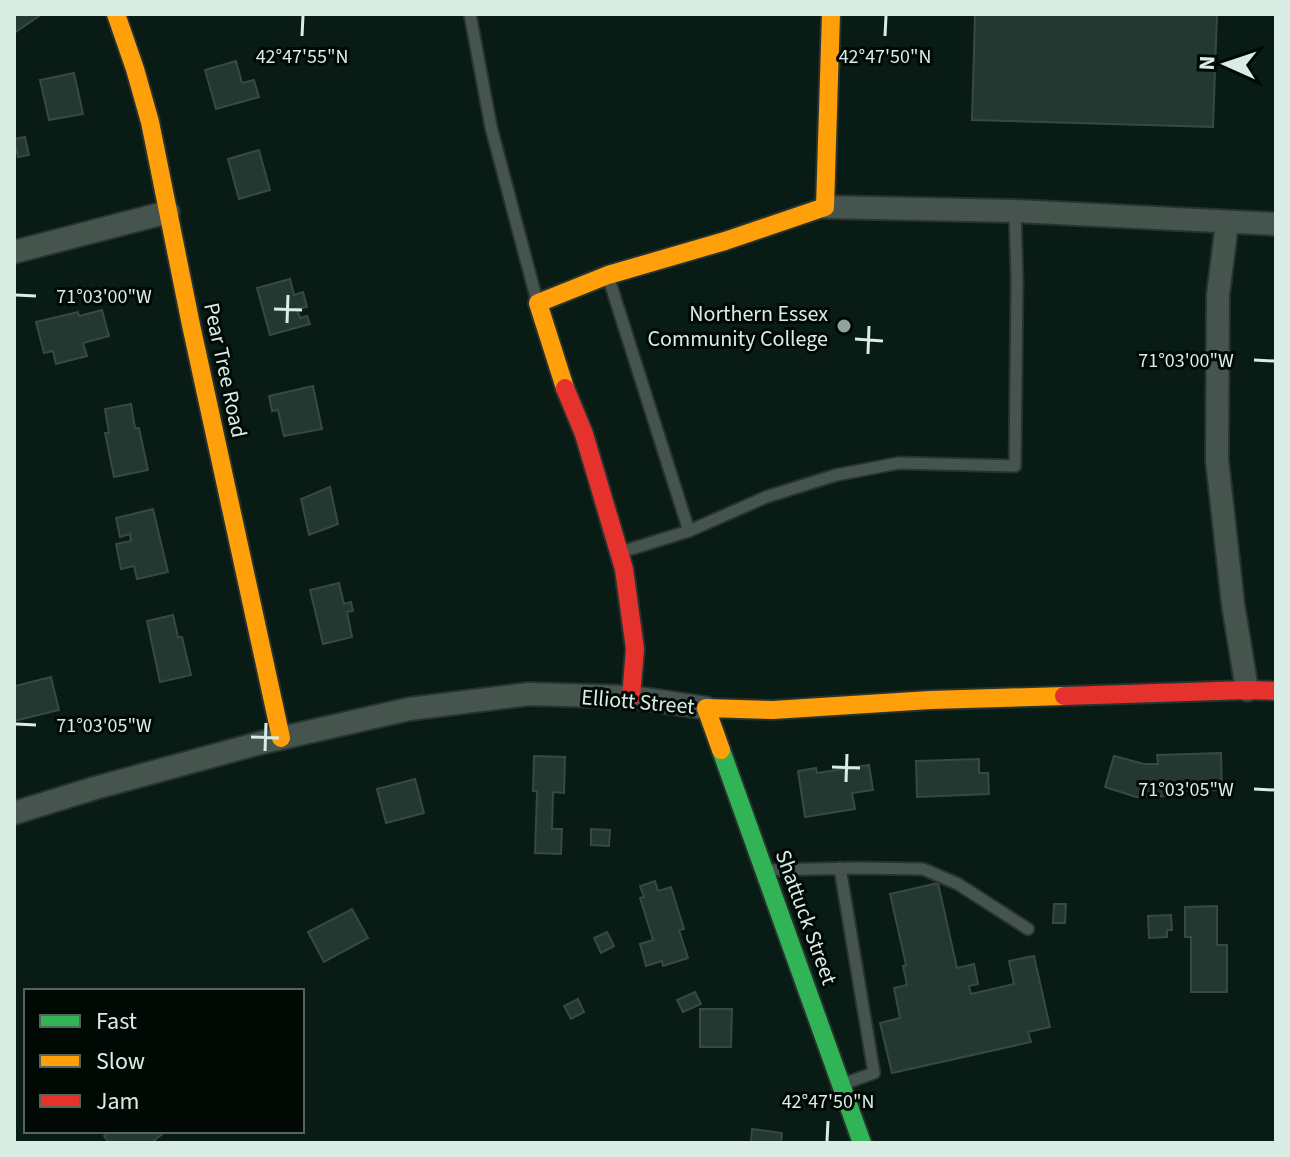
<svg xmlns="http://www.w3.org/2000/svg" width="1290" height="1157" font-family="'Source Sans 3',sans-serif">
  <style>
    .building { fill: #243832; stroke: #384842; stroke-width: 2 }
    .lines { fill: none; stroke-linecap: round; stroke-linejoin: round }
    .lane-casing { stroke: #28332f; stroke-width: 15 }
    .street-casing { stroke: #28332f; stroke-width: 26 }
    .fast-casing { stroke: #28332f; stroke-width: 22 }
    .slow-casing { stroke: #28332f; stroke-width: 22 }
    .jam-casing { stroke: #28332f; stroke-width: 22 }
    .lane { stroke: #46544e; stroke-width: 11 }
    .street { stroke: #46544e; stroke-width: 22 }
    .fast { stroke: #30b455; stroke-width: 18 }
    .slow { stroke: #ff9f0a; stroke-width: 18 }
    .jam { stroke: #e5322d; stroke-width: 18 }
    .ticks { fill: none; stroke: #d9ede4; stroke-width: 3 }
    .poi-dot { fill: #90a49b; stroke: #010905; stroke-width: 3 }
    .labels { text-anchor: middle; stroke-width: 6; stroke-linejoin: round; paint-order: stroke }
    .poi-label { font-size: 22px; fill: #d9ede4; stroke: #010905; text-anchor: end }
    .street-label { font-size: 22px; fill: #d9ede4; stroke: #010905 }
    .ticks-label { font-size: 20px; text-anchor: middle; fill: #d9ede4; stroke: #010905; stroke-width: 6; stroke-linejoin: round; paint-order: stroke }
  </style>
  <rect width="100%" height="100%" fill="#081b14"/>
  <path class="building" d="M 14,14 L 42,14 L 14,33 Z
    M 975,14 L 1217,14 L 1213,127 L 972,120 Z
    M 236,61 L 242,83 L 254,80 L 259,97 L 216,109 L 205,70 Z
    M 74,73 L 83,114 L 49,120 L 40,80 Z
    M 25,137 L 29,155 L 18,157 L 14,139 Z
    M 259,150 L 270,190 L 239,199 L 228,159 Z
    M 290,279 L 294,295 L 303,292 L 307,307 L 297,309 L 300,318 L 307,316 L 310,324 L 270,335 L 257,288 Z
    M 102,310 L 109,336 L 83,343 L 87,356 L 56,364 L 53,351 L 44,353 L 36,322 L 78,312 L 79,316 Z
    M 313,386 L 322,429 L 284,436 L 278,410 L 272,411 L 269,396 Z
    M 131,404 L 135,428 L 139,428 L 148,470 L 114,477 L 105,433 L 109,433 L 105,409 Z
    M 330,487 L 338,524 L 309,535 L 301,499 Z
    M 153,509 L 168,572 L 137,579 L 134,566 L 121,569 L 116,544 L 131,541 L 130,534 L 120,537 L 116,518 Z
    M 339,583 L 344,604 L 351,602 L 353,611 L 347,612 L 352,637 L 323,644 L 310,590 Z
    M 173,615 L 178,637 L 182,637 L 191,675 L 160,682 L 147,621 Z
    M 51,677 L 59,710 L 14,721 L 14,684 L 15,686 Z
    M 1221,753 L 1222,790 L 1177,791 L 1178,796 L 1136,797 L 1105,787 L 1114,756 L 1144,764 L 1158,764 L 1157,755 Z
    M 534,756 L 565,757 L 564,793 L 553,792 L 552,829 L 562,829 L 561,854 L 535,853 L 537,791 L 533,791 Z
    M 979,759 L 979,773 L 988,773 L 989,794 L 917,797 L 916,761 Z
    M 869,765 L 873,790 L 852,793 L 855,809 L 805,817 L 798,771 L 816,768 L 817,773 Z
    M 415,779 L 424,813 L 386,823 L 377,789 Z
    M 591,829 L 610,830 L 609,846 L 591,845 Z
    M 655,881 L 658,891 L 671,887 L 684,929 L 679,930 L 688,958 L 663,966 L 662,961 L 646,966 L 640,944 L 653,940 L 640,898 L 644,897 L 640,886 Z
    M 938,883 L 957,968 L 974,964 L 978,984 L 969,986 L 971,994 L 1014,984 L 1009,961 L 1034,956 L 1050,1027 L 1028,1032 L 1031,1042 L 892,1073 L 880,1023 L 900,1018 L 894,988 L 907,985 L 903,966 L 906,965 L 890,894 Z
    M 1054,904 L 1066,904 L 1065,923 L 1053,923 Z
    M 1217,906 L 1217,945 L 1227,945 L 1227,992 L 1191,992 L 1191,937 L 1185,937 L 1185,907 Z
    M 352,909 L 368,938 L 324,962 L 308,932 Z
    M 1171,915 L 1172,930 L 1167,930 L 1167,937 L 1149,938 L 1148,916 Z
    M 607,932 L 614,946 L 601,953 L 594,938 Z
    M 695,992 L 701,1004 L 683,1012 L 677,1000 Z
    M 578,999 L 584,1012 L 571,1019 L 564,1006 Z
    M 700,1009 L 732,1009 L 731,1047 L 700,1047 Z
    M 752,1129 L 782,1133 L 781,1143 L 751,1143 Z
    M 110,1131 L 164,1131 L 165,1132 L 151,1143 L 109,1143 L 104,1136 Z"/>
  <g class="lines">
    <g class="lane-casing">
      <path id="lane" d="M 470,14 L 491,127 L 537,301
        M 608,276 L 689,531 L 766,497 L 836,475 L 899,463 L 1015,466 L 1017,280 L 1015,211
        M 621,552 L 689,531
        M 840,868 L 874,1073 L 843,1084
        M 766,870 L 859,868 L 923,869 L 958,884 L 1028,929"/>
    </g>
    <g class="street-casing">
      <path id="street" d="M 825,207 L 1015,211 L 1276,224
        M 1227,223 L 1218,295 L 1217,460 L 1233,604 L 1247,690
        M 14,252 L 168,212
        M 14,813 L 95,788 L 260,743 L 409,709 L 529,694 L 631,697 L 706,708"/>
    </g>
    <g class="fast-casing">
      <path id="fast" d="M 721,750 L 862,1143"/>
    </g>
    <g class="slow-casing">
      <path id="slow" d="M 116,14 L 135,69 L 150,122 L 191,325 L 281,738
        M 565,388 L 538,303 L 608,275 L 725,241 L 825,207 L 831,14
        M 721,750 L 706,708 L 773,710 L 930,700 L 1064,696"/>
    </g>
    <g class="jam-casing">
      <path id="jam" d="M 565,388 L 584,434 L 624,569 L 635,649 L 631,697
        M 1064,696 L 1247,690 L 1276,691"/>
    </g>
    <use href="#lane" class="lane"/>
    <use href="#street" class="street"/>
    <use href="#fast" class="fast"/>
    <use href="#slow" class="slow"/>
    <use href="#jam" class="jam"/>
  </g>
  <path class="ticks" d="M 302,36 L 303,16M 885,36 L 886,16M 16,295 L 36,296M 274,309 L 302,310M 287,323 L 288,295M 855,339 L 883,341M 868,354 L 869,326M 1254,360 L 1274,361M 16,724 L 36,725M 251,737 L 279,738M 265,751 L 266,723M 832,767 L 860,768M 846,782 L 847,754M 1254,789 L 1274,790M 827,1141 L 828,1121"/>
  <circle class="poi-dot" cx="844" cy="326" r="8"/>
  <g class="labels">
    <g class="poi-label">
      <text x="828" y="321">Northern Essex<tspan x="828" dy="25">Community College</tspan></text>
    </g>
    <g class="street-label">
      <text transform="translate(226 370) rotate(78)" y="8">Pear Tree Road</text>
      <text transform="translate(638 701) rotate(5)" y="8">Elliott Street</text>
      <text transform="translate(807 917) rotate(70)" y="8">Shattuck Street</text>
    </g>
  </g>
  <g class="ticks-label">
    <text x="302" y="63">42°47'55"N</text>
    <text x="885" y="63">42°47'50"N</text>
    <text x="104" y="303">71°03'00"W</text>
    <text x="1186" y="367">71°03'00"W</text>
    <text x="104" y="732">71°03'05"W</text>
    <text x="1186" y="796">71°03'05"W</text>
    <text x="828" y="1108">42°47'50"N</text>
  </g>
  <rect width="1290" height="1157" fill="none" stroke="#d9ede4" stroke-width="32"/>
  <rect x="24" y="989" width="280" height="144" fill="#010905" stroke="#57645e" stroke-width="2"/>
  <rect x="40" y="1015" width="40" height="12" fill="#30b455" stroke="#57645e" stroke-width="2"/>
  <text x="96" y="1029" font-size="24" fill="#d9ede4">Fast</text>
  <rect x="40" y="1055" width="40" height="12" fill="#ff9f0a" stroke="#57645e" stroke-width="2"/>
  <text x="96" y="1069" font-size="24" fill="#d9ede4">Slow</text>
  <rect x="40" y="1095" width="40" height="12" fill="#e5322d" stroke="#57645e" stroke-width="2"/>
  <text x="96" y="1109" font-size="24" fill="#d9ede4">Jam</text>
  <g transform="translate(1226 64) rotate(273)" stroke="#010905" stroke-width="6" paint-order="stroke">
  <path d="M0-6L14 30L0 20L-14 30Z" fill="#d9ede4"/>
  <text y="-12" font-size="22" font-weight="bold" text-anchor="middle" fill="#d9ede4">N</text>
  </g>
</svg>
